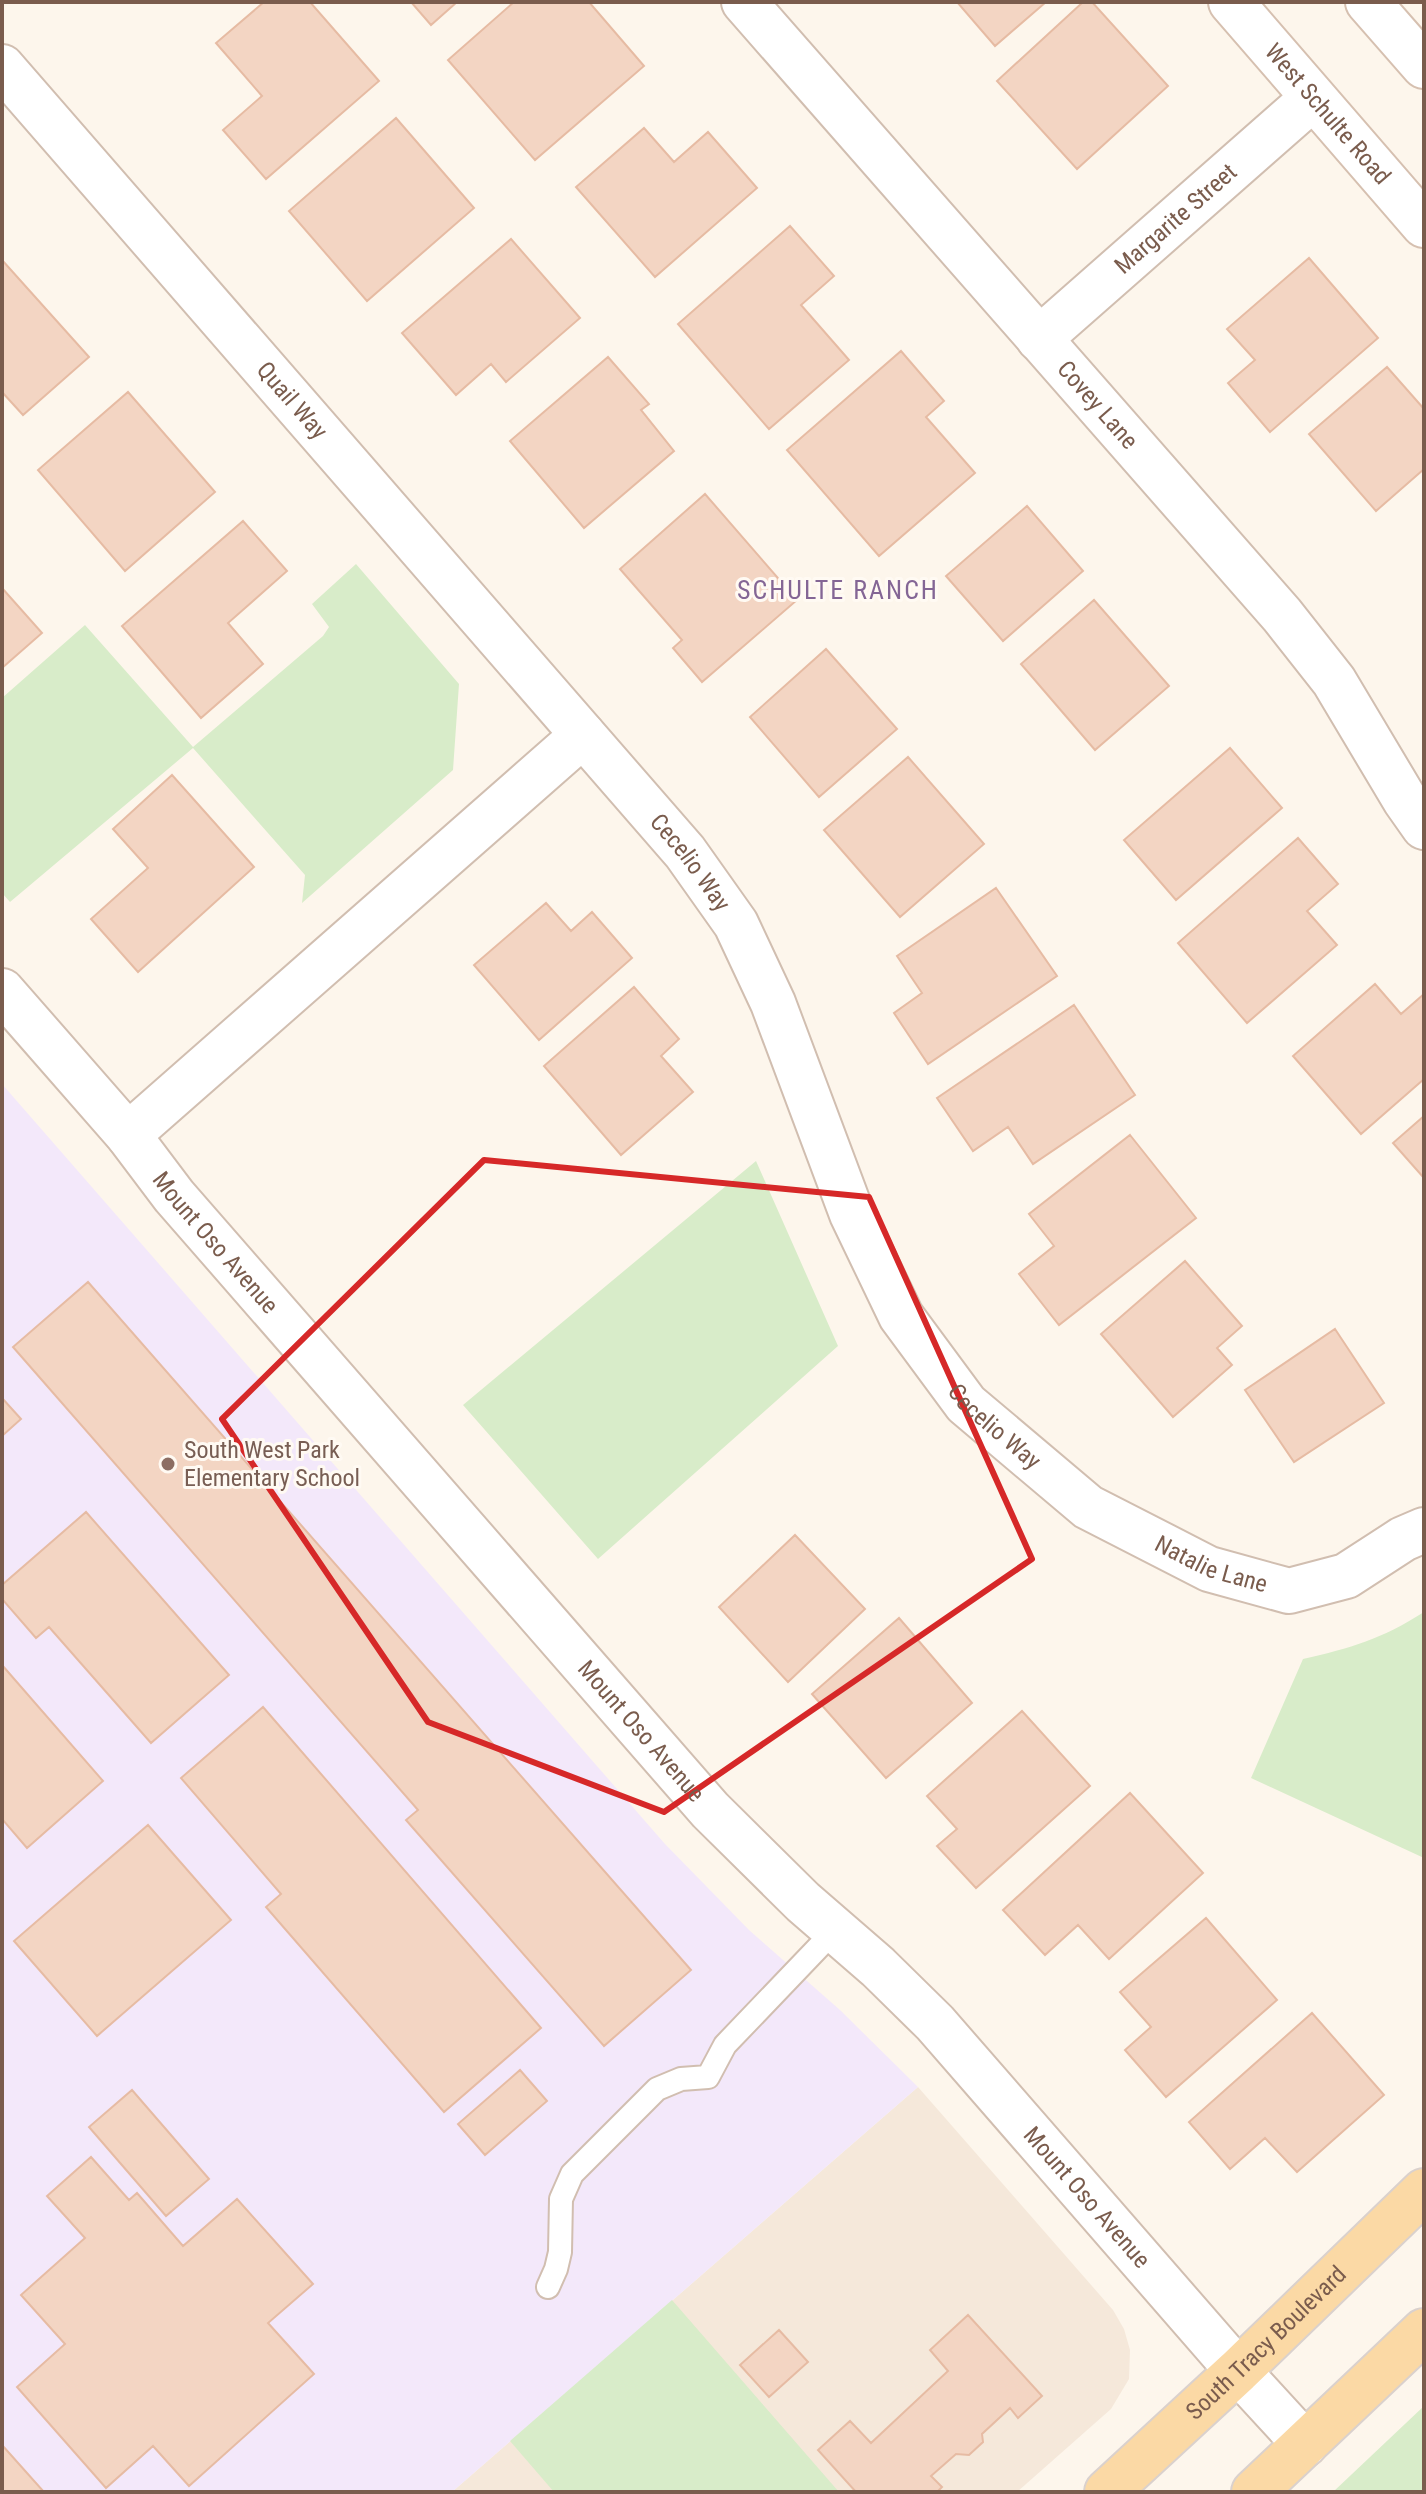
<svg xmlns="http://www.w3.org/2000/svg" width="1426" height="2494" font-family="'Roboto Condensed',sans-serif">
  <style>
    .residential { fill: #f5e8da }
    .education { fill: #f3e8fa }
    .green { fill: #d8ecc9 }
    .building { fill: #f3d5c3; stroke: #e6bba3; stroke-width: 2 }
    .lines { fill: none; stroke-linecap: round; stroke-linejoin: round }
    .lane-casing { stroke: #d1beb0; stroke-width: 26 }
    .street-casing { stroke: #d1beb0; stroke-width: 48 }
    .secondary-casing { stroke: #d6c0b0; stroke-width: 48 }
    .primary-casing { stroke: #dad1cd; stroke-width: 48 }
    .lane { stroke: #fff; stroke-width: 22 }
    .street { stroke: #fff; stroke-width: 44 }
    .secondary { stroke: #fff; stroke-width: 44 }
    .primary { stroke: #fbd9a5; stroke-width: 44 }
    .marked { fill: none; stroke: #d62828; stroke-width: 6; stroke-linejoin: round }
    .education-dot { fill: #8d6e63; stroke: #fffaf3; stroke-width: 3 }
    .labels { text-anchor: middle; stroke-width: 6; stroke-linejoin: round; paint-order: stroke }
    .street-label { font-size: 24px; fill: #7a5c4d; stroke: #fffaf3 }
    .education-label { font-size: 24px; fill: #785e54; stroke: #fffaf3; text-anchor: start }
    .neighbourhood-label { font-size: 26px; letter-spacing: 2px; fill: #846695; stroke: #fffaf3 }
  </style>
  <rect width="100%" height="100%" fill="#fdf6ec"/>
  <path class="residential" d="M 918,2087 L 1113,2310 L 1124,2329 L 1130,2350 L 1129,2379 L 1111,2409 L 1017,2492 L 452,2492 Z"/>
  <path class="education" d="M 2,1084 L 665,1844 L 749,1930 L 840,2010 L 918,2087 L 452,2492 L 2,2492 Z"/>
  <path class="green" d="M 356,564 L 459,684 L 453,770 L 302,903 L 305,875 L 193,748 L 10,902 L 2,893 L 2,698 L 85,625 L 193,747 L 323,636 L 329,627 L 312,604 Z
    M 756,1161 L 838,1346 L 598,1559 L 463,1405 Z
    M 1424,1612 L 1424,1858 L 1251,1778 L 1303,1659 C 1351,1648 1382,1639 1424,1612 Z
    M 672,2300 L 839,2492 L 554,2492 L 510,2441 Z
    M 1424,2406 L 1424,2489 L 1421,2492 L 1333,2492 Z"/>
  <path class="building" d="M 264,2 L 310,2 L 379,81 L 266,179 L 223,130 L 262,96 L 216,43 Z
    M 411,2 L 457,2 L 431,25 Z
    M 514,2 L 589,2 L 644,66 L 535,160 L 448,60 Z
    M 957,2 L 1046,2 L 995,46 Z
    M 1083,2 L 1092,2 L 1168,86 L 1077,169 L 997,81 Z
    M 396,118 L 474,208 L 367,301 L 289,211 Z
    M 644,128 L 674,162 L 708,132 L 757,188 L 655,277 L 576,187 Z
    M 790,226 L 834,276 L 801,305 L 849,360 L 769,429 L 678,324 Z
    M 511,239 L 580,318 L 506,382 L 491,364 L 456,395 L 402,333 Z
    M 1309,258 L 1378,338 L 1270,432 L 1228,383 L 1255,360 L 1227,329 Z
    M 2,260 L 89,357 L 23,415 L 2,392 Z
    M 901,351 L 944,401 L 926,417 L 975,473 L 879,556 L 787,450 Z
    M 608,357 L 649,404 L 641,410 L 674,451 L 584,528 L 510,441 Z
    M 1387,367 L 1424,409 L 1424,469 L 1376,511 L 1309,434 Z
    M 128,392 L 215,492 L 125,571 L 38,470 Z
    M 705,494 L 797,600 L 702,682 L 673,648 L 682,640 L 620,569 Z
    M 1027,506 L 1083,571 L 1003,641 L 946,576 Z
    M 243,521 L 287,571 L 228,623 L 263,664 L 201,718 L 122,626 Z
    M 2,588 L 42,633 L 2,668 Z
    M 1094,600 L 1169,686 L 1095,750 L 1021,664 Z
    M 826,649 L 897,729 L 819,797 L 750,717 Z
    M 1230,748 L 1282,808 L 1176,900 L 1124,840 Z
    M 908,757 L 984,844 L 900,917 L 824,830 Z
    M 172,775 L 254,867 L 138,972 L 91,919 L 148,868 L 113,829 Z
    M 1298,838 L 1338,884 L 1307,911 L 1337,945 L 1247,1023 L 1178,943 Z
    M 996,888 L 1057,976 L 928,1064 L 894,1013 L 922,993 L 897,956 Z
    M 546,903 L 571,931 L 592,912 L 632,958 L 539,1040 L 474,965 Z
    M 1375,984 L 1401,1014 L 1424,994 L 1424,1079 L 1361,1134 L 1293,1056 Z
    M 634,987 L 679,1039 L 661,1056 L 693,1092 L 621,1155 L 544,1066 Z
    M 1074,1005 L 1135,1095 L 1033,1164 L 1008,1127 L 973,1151 L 937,1098 Z
    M 1424,1116 L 1424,1178 L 1393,1143 Z
    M 1130,1135 L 1196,1218 L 1059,1325 L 1019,1274 L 1054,1246 L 1029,1214 Z
    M 1185,1261 L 1242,1326 L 1217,1348 L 1232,1365 L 1173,1417 L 1101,1334 Z
    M 88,1282 L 691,1970 L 604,2046 L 406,1820 L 418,1810 L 13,1347 Z
    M 1335,1329 L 1384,1403 L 1294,1462 L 1245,1390 Z
    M 2,1398 L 21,1419 L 2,1436 Z
    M 86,1512 L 229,1675 L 151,1743 L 49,1627 L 36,1638 L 2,1599 L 2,1585 Z
    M 795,1535 L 865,1609 L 788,1682 L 719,1607 Z
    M 899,1618 L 972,1703 L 886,1778 L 812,1694 Z
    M 2,1665 L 103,1781 L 27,1848 L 2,1819 Z
    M 263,1707 L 541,2028 L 444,2112 L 266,1907 L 281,1894 L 181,1778 Z
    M 1022,1711 L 1090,1786 L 976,1888 L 937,1846 L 957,1829 L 927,1796 Z
    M 1130,1793 L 1203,1873 L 1109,1959 L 1078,1925 L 1045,1955 L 1003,1910 Z
    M 148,1825 L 231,1920 L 97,2036 L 14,1941 Z
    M 1206,1918 L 1277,2000 L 1166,2097 L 1125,2050 L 1151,2027 L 1120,1992 Z
    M 1312,2013 L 1384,2095 L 1297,2172 L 1265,2138 L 1230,2169 L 1189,2122 Z
    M 520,2070 L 547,2101 L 485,2155 L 458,2124 Z
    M 132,2090 L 209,2179 L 166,2216 L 89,2127 Z
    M 91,2157 L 129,2200 L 137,2193 L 183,2246 L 237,2199 L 313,2284 L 268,2323 L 314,2374 L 189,2486 L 153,2446 L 106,2488 L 17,2387 L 65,2344 L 21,2295 L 85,2238 L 47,2196 Z
    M 968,2315 L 1042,2396 L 1018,2418 L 1010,2408 L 982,2434 L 983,2442 L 969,2455 L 956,2454 L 931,2476 L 942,2487 L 937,2492 L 856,2492 L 818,2450 L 850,2421 L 871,2443 L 948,2371 L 930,2350 Z
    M 779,2330 L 808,2362 L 769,2397 L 740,2365 Z
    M 2,2445 L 44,2492 L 2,2492 Z"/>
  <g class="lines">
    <g class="lane-casing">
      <path id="lane" d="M 548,2287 L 556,2269 L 560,2252 L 561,2199 L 572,2174 L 657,2089 L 681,2079 L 708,2077 L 725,2045 L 835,1930"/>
    </g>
    <g class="street-casing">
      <g id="street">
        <path id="s1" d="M 744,2 L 1282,615 L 1334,681 L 1405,800 L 1424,827"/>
        <path id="s2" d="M 2,67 L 685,852 L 736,924 L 773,1003 L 852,1214 L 901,1316 L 966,1404 L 1088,1507 L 1209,1569 L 1289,1591 L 1346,1576 L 1403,1539 L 1424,1530"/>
        <path id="s3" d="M 1039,339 L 1313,98"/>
        <path id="s4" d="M 2,991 L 128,1135 L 174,1196 L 710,1810 L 803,1902 L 878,1967 L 935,2023 L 1238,2371 L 1305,2444"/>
        <path d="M 128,1135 L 583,735"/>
      </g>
    </g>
    <g class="secondary-casing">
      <g id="secondary">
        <path id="s5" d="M 1231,2 L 1424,225"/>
        <path d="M 1368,2 L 1424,66"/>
      </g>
    </g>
    <g class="primary-casing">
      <g id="primary">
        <path id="s6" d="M 1107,2492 L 1238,2371 L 1424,2191"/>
        <path d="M 1254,2492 L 1424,2331"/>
      </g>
    </g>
    <use href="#lane" class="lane"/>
    <use href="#street" class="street"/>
    <use href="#secondary" class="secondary"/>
    <use href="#primary" class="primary"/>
  </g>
  <path class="marked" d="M 484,1160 L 869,1197 L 1032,1559 L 664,1812 L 428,1722 L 222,1419 Z"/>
  <circle class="education-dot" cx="168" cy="1464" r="8"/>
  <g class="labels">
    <g class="street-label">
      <text dy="8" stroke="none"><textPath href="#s5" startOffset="148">West Schulte Road</textPath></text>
      <text dy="8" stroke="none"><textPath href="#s3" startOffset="182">Margarite Street</textPath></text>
      <text dy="8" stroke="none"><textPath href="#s2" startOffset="442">Quail Way</textPath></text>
      <text dy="8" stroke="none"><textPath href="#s1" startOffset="536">Covey Lane</textPath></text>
      <text dy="8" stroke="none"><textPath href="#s2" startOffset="1052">Cecelio Way</textPath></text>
      <text dy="8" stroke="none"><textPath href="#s4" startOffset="330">Mount Oso Avenue</textPath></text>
      <text dy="8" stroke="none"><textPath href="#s2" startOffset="1700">Cecelio Way</textPath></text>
      <text dy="8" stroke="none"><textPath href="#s2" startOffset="1960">Natalie Lane</textPath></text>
      <text dy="8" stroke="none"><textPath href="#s4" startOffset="978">Mount Oso Avenue</textPath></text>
      <text dy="8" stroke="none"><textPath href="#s4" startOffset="1624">Mount Oso Avenue</textPath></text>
      <text dy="8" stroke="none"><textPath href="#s6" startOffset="218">South Tracy Boulevard</textPath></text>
    </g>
    <g class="education-label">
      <text x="184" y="1458">South West Park<tspan x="184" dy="28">Elementary School</tspan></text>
    </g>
    <g class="neighbourhood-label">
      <text x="838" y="599">SCHULTE RANCH</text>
    </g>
  </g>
  <rect width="1426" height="2494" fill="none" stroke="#7a5c4d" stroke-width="8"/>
</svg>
